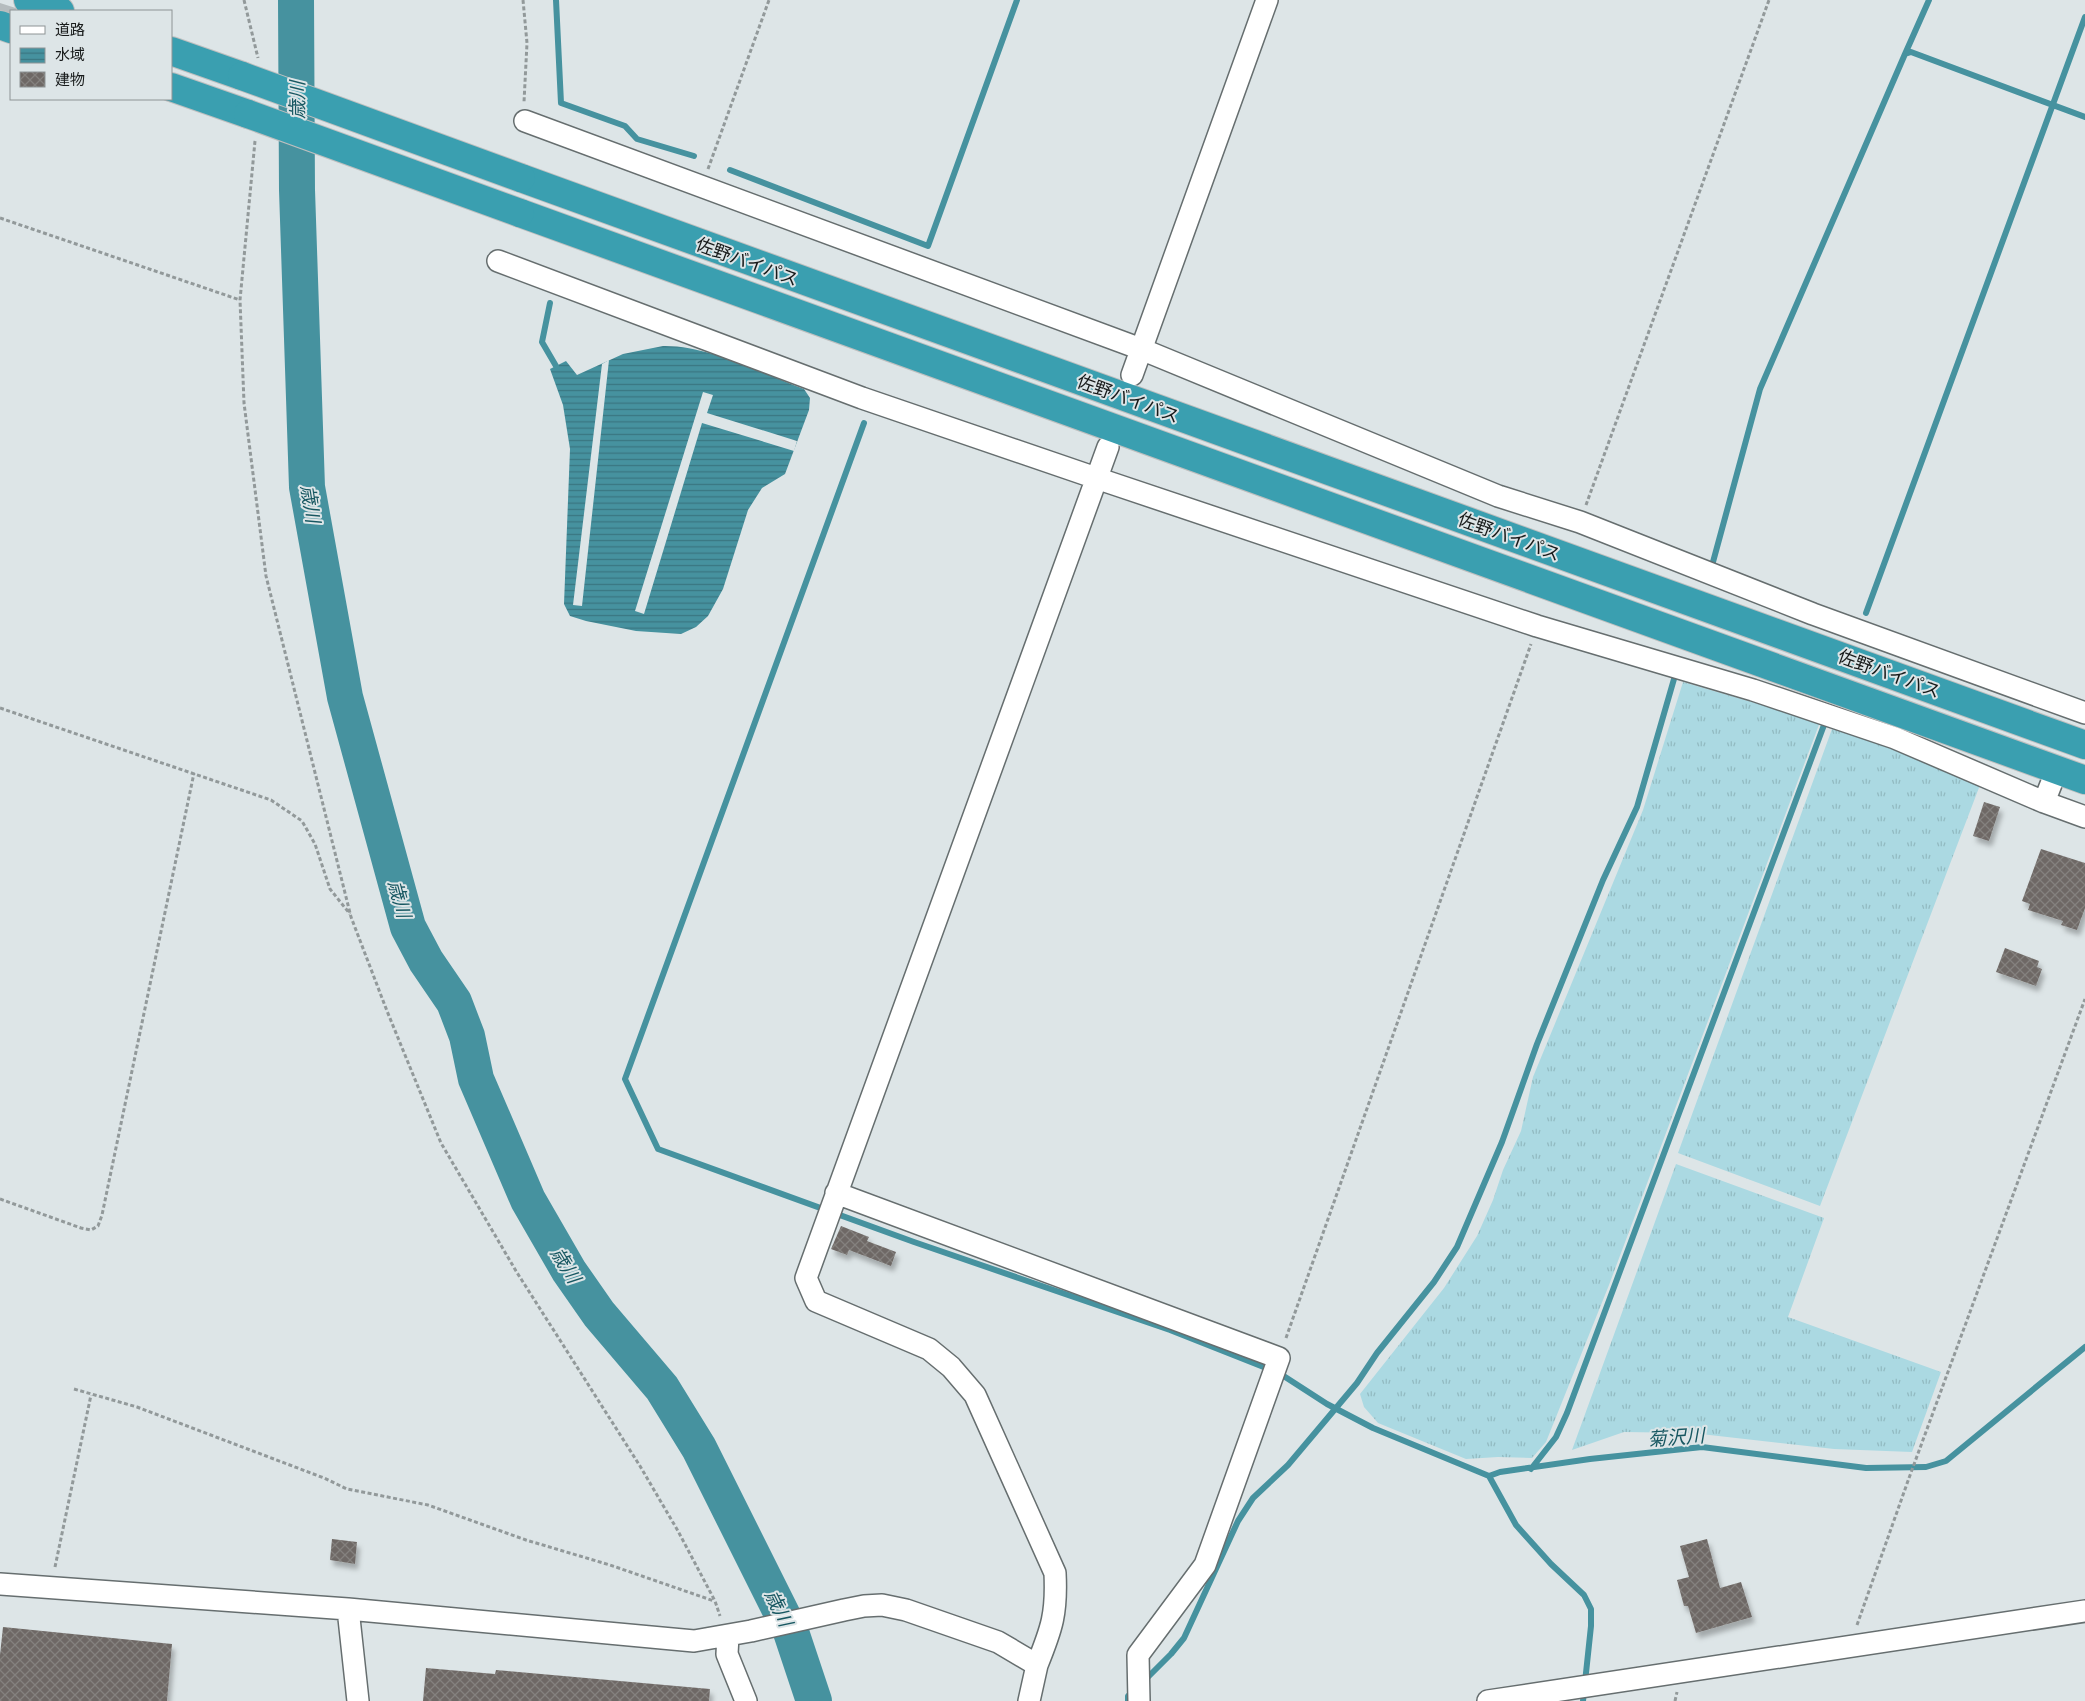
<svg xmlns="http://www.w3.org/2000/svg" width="2085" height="1701" font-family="'Roboto Serif','Noto Sans JP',serif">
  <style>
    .grass { fill: url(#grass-tufts) }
    .water { fill: url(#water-rules) }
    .pier { fill: #dde5e7 }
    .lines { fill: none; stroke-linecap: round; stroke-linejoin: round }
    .stream { stroke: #46929f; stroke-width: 6 }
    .river { stroke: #46929f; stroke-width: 36 }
    .building { fill: url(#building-cross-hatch); filter: url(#shadow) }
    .minor-tunnel { stroke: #b5bcbe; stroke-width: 21; stroke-dasharray: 21 11; stroke-linecap: butt }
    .minor-casing { stroke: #666e6f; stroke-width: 24 }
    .highway-casing { stroke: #bebfbf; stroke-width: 30 }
    .path { stroke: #92999a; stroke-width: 3; stroke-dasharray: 4 2.5; stroke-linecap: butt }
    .minor { stroke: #fff; stroke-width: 21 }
    .highway { stroke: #3a9fb0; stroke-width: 28 }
    .highway-bridge-casing { stroke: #bebfbf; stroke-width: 30; stroke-linecap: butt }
    .highway-bridge { stroke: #3a9fb0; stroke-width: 28 }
    .labels { text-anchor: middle; stroke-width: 4; stroke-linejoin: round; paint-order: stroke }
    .street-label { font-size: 18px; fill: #171a1a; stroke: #dde5e7 }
    .water-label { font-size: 19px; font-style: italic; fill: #175761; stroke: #dde5e7 }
  </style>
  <defs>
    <pattern id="grass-tufts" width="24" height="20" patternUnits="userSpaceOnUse" patternTransform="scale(1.25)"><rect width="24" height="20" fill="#abd9e2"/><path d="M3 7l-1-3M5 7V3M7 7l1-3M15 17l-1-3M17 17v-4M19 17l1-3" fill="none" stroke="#92bac1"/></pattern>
    <pattern id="water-rules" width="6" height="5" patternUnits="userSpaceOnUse" patternTransform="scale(1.25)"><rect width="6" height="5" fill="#46929f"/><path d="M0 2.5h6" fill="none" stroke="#397681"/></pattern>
    <pattern id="building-cross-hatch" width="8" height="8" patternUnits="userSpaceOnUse" patternTransform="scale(1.25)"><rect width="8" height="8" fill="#6e6865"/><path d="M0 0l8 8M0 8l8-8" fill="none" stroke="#84817e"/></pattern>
    <filter id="shadow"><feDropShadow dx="3" dy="5.5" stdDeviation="2.5" flood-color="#0004"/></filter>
  </defs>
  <rect width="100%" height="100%" fill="#dde5e7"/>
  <path class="grass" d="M 1683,682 L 1820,722 L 1609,1285 L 1546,1442 L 1532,1458 L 1498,1457 L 1466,1459 L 1378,1423 L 1364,1407 L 1360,1394 L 1444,1288 L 1477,1236 L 1493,1200 L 1503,1170 L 1521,1131 L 1533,1077 L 1643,810 Z
    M 1832,729 L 1896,749 L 1980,785 L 1820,1206 L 1678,1153 Z
    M 1676,1164 L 1824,1218 L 1788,1317 L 1941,1372 L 1912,1452 L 1834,1449 L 1692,1433 L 1624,1432 L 1572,1450 Z"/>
  <path class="water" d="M 663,346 C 707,345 762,373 804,389 L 810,398 L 809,410 L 785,474 L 762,488 L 748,510 L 723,589 L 708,616 L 696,627 L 681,634 L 636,631 L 586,621 L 570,616 L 564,604 L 570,449 L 563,405 L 550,369 L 566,361 L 577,375 L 623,354 Z"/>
  <path class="pier" d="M 609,360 L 582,606 L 573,605 L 602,364 Z
    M 703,392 L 713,395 L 707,413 L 797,441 L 794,451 L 702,423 L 644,614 L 635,611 Z"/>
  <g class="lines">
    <path class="stream" d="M 556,0 L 561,103 L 625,126 L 637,139 L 694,156
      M 1905,54 L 1929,0
      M 730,170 L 928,246 L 1017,0
      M 550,303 L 542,342 L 556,366
      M 864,423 L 625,1079 L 658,1149 L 914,1242 L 1170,1330 L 1279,1373 L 1327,1404 L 1373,1428 L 1489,1476
      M 1713,562 L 1760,389 L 1905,54 L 1911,52 L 2085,117
      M 1866,613 L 2085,17
      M 1531,1469 L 1556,1437 L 1567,1413 L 1824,725
      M 1143,1682 L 1171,1654 L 1184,1638 L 1238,1521 L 1253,1498 L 1288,1465 L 1357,1383 L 1377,1353 L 1434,1282 L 1457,1247 L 1502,1142 L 1537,1044 L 1603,880 L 1637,807 L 1674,679
      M 1128,1701 L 1128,1696 L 1134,1690
      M 1583,1701 L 1591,1626 L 1591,1609 L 1584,1595 L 1551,1564 L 1516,1525 L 1489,1476 L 1500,1472 L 1590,1459 L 1702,1447 L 1866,1468 L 1926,1467 L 1946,1461 L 2085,1347"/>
    <path class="river" d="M 296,0 L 297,190 L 307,487 L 345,697 L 408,927 L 426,961 L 454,1002 L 467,1036 L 476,1079 L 528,1200 L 569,1271 L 599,1314 L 662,1388 L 699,1448 L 791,1632 L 814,1701"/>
  </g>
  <path class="building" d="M 1984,802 L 2000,807 L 1989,841 L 1973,836 Z
    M 2041,849 L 2085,863 L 2085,908 L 2077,930 L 2061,925 L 2063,921 L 2028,910 L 2030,904 L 2022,901 Z
    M 2005,948 L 2039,961 L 2037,967 L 2042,969 L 2036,986 L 1996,972 Z
    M 841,1226 L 869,1237 L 867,1241 L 896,1252 L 891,1266 L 849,1250 L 847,1255 L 831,1249 Z
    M 332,1539 L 357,1542 L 355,1564 L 330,1560 Z
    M 1707,1539 L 1720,1588 L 1741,1582 L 1752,1617 L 1696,1633 L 1688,1606 L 1684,1606 L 1677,1580 L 1689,1577 L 1680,1546 Z
    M 3,1627 L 172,1644 L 167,1701 L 0,1701 L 0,1655 Z
    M 426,1668 L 495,1674 L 496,1670 L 710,1689 L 709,1701 L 423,1701 Z"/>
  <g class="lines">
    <path class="minor-tunnel" d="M 0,25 L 8,0"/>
    <g class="minor-casing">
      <path id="minor" d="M 525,121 L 1141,349 L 1498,496 L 1580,522 L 1813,614 L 2085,713
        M 498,261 L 862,398 L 1096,478 L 1537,626 L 1753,690 L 1895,738 L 2044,802 L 2085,817
        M 1132,375 L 1267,0
        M 2044,802 L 2057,769
        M 836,1193 L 1279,1358 L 1205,1565 L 1138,1655 L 1139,1701
        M 0,1584 L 348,1609 L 358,1701
        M 348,1609 L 694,1641 L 751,1631 L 844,1610 L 864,1606 L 882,1605 L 906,1610 L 998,1642 L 1037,1665 L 1029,1701
        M 728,1636 L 727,1654 L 746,1701
        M 1037,1665 C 1052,1628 1057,1613 1055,1573 L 975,1395 L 951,1367 L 929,1349 L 816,1301 L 806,1278 L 1108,447
        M 1488,1701 L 2085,1611"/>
    </g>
    <g class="highway-casing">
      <path id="highway" d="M 28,0 L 60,11
        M 0,25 L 11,29
        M 171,51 L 242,76
        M 171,87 L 248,114
        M 521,178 L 2085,745
        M 520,213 L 2085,780"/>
    </g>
    <path class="path" d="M 244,0 L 258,58
      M 523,0 L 527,43 L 524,102
      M 255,141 L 240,300 L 244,403 L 266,576 L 351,917 L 387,1011 L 441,1143 L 516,1271 L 640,1466 L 678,1531 L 715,1601 L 720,1616
      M 708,169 L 769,0
      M 0,218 L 240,300
      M 1586,505 L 1769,0
      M 0,708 L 271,800 L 302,821 L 315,844 L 330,889 L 350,914
      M 0,1199 L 81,1228 L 91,1230 L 98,1226 L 102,1215 L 194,773
      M 1286,1338 L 1531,644
      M 74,1389 L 137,1407 L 324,1478 L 347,1489 L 428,1505 L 526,1540 L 610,1565 L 714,1601
      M 55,1567 L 91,1395
      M 1857,1625 L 1909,1478 L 2085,999
      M 1675,1701 L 1677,1692"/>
    <use href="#minor" class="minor"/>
    <use href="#highway" class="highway"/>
    <g class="highway-bridge-casing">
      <path id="highway-bridge" d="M 242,76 L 521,178
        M 248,114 L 520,213"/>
    </g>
    <use href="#highway-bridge" class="highway-bridge"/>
  </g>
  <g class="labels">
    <g class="street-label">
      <text transform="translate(747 262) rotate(20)" y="6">佐野バイパス</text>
      <text transform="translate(1128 399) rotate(20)" y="6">佐野バイパス</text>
      <text transform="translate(1509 537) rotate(20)" y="6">佐野バイパス</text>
      <text transform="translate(1889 674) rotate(20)" y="6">佐野バイパス</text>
    </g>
    <g class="water-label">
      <text transform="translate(297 100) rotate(-90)" y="7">歳川</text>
      <text transform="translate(311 504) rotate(81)" y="7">歳川</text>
      <text transform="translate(400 899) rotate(75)" y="7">歳川</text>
      <text transform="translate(566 1265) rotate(58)" y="7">歳川</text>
      <text transform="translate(1676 1437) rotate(-4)" y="7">菊沢川</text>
      <text transform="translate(779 1608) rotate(64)" y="7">歳川</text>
    </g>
  </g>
  <rect x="10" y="10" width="162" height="90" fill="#dde5e7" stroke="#8e9495"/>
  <rect x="20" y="26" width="25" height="8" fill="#ffffff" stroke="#8e9495"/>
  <text x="55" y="35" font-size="15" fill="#171a1a">道路</text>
  <rect x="20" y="48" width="25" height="15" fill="url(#water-rules)" stroke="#8e9495"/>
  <text x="55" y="60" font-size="15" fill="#171a1a">水域</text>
  <rect x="20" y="72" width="25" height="15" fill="url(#building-cross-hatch)" stroke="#8e9495"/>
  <text x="55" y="85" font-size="15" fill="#171a1a">建物</text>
</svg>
